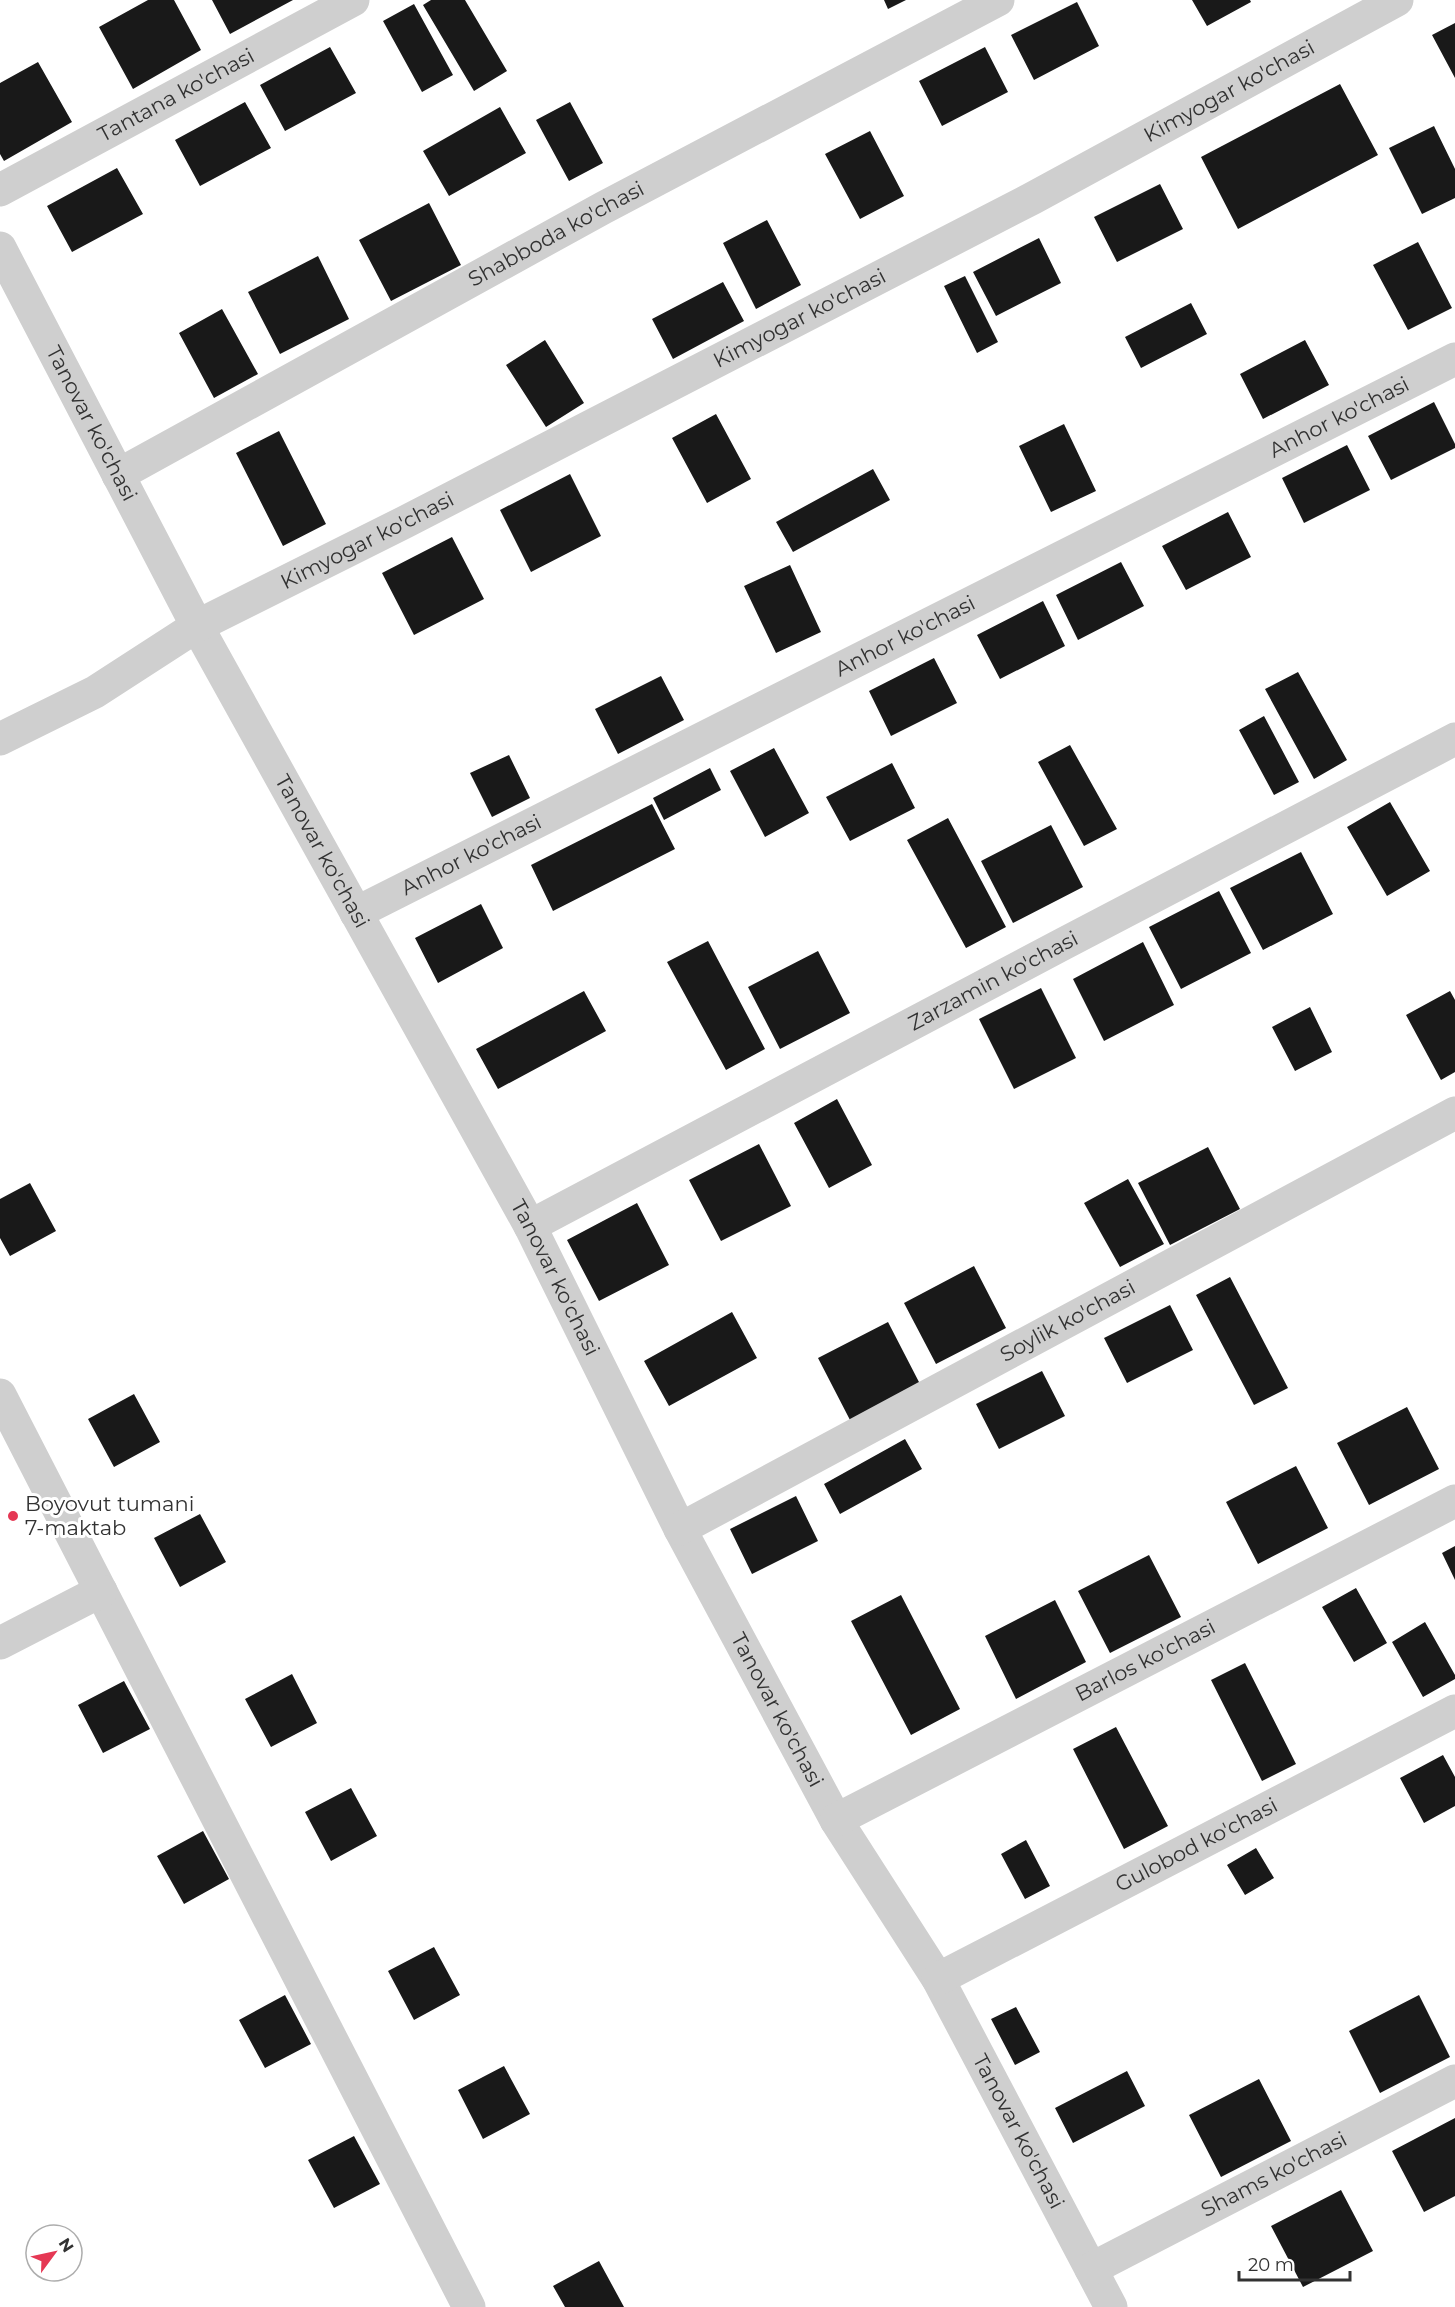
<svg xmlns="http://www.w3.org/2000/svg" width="1455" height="2307" font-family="Montserrat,sans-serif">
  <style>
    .building { fill: #191919 }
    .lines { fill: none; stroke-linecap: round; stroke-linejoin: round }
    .street { stroke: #cfcfcf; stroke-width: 33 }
    .poi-dot { fill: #e53854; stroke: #fff; stroke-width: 2 }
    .labels { text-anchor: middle; stroke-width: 6; stroke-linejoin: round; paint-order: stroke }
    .street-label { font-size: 21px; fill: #323232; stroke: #fff }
    .poi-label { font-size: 21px; fill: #323232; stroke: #fff; text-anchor: start }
  </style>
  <rect width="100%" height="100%" fill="#fff"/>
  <path class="building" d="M 148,0 L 174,0 L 201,50 L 133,89 L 99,27 Z
    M 212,0 L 293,0 L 230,34 Z
    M 431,0 L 465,0 L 507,71 L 474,91 L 423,5 Z
    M 884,0 L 906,0 L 888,9 Z
    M 1192,0 L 1250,0 L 1251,2 L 1207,26 Z
    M 1077,2 L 1099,46 L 1034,80 L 1011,35 Z
    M 414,4 L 453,75 L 422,92 L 383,21 Z
    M 1455,23 L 1455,78 L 1432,35 Z
    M 330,47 L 356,93 L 285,131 L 260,85 Z
    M 985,47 L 1008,92 L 942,126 L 919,81 Z
    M 38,62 L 72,122 L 4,161 L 0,154 L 0,83 Z
    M 1340,84 L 1378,155 L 1238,229 L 1201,157 Z
    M 245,102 L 271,148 L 200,186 L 175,140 Z
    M 570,102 L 603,163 L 569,181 L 536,120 Z
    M 500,107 L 526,153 L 449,196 L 423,151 Z
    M 1434,126 L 1455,169 L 1455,198 L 1422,214 L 1389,148 Z
    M 870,131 L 904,196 L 860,219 L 825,154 Z
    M 117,168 L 143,214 L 72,252 L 47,206 Z
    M 1160,184 L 1183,229 L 1117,262 L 1094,217 Z
    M 429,203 L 461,265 L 391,301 L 359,240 Z
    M 767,220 L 801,285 L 756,309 L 723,243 Z
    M 1039,238 L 1061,283 L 996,316 L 973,272 Z
    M 1418,242 L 1452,308 L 1408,330 L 1373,265 Z
    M 318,256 L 349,319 L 280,354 L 248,292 Z
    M 965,276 L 998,342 L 977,353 L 944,286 Z
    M 723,282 L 744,321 L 673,359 L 652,319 Z
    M 1191,303 L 1207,334 L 1141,368 L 1125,337 Z
    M 222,309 L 258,374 L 214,398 L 179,333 Z
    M 545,340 L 584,403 L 546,427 L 506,365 Z
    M 1305,340 L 1329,385 L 1263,419 L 1240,374 Z
    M 1434,402 L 1455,444 L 1455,448 L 1391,480 L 1368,436 Z
    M 716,414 L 751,479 L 707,503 L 672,438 Z
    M 1064,424 L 1096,491 L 1051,512 L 1019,446 Z
    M 279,431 L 326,524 L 283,546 L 236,453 Z
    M 1347,445 L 1370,490 L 1304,523 L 1282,478 Z
    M 873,469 L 890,500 L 793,552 L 776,522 Z
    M 570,474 L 601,536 L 531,572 L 500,510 Z
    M 1228,512 L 1251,557 L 1186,590 L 1162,546 Z
    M 452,537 L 484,599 L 414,635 L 382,573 Z
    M 1121,562 L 1144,606 L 1078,640 L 1056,595 Z
    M 790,565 L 821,632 L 776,653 L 744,586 Z
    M 1043,601 L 1065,646 L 1000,679 L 977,635 Z
    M 934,658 L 957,703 L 891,736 L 869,691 Z
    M 1298,672 L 1347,760 L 1314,779 L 1265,689 Z
    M 661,676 L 684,720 L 618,754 L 595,709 Z
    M 1264,716 L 1299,782 L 1274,795 L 1239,730 Z
    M 1070,745 L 1117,829 L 1084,846 L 1038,762 Z
    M 774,748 L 809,813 L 765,837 L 730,771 Z
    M 509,755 L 530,798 L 492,817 L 470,773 Z
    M 892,763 L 915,808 L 850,841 L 826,797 Z
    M 710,768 L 721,790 L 664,820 L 653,798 Z
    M 1390,802 L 1430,871 L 1387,896 L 1347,827 Z
    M 652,804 L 675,849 L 553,911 L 531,865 Z
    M 948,818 L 1006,927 L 966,948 L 907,840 Z
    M 1051,825 L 1083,887 L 1013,923 L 981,861 Z
    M 1301,852 L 1333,914 L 1263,950 L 1230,888 Z
    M 1219,891 L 1251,953 L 1181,989 L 1149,927 Z
    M 481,904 L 503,948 L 438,983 L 415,938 Z
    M 708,941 L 765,1049 L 726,1070 L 667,962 Z
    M 1143,942 L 1174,1005 L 1104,1041 L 1073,979 Z
    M 818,951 L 850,1013 L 780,1049 L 748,987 Z
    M 1041,988 L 1076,1058 L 1014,1089 L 979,1019 Z
    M 584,991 L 606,1031 L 498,1089 L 476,1049 Z
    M 1450,991 L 1455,1000 L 1455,1072 L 1441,1080 L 1406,1015 Z
    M 1310,1007 L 1332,1052 L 1295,1071 L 1272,1027 Z
    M 837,1099 L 872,1165 L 829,1188 L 794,1123 Z
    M 759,1144 L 791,1206 L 721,1241 L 689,1180 Z
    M 1208,1147 L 1240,1209 L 1170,1245 L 1138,1183 Z
    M 1128,1179 L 1164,1244 L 1120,1267 L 1084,1203 Z
    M 30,1183 L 56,1231 L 10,1256 L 0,1238 L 0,1199 Z
    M 637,1203 L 669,1265 L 599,1301 L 567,1240 Z
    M 974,1266 L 1006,1328 L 936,1364 L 904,1303 Z
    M 1230,1277 L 1288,1388 L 1254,1405 L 1196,1295 Z
    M 1170,1305 L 1193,1350 L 1127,1383 L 1104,1338 Z
    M 732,1312 L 757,1358 L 669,1406 L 644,1361 Z
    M 888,1322 L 920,1384 L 850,1420 L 818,1358 Z
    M 1042,1371 L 1065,1416 L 999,1449 L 976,1404 Z
    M 134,1394 L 160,1442 L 114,1467 L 88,1419 Z
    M 1407,1407 L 1439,1469 L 1369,1505 L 1337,1443 Z
    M 905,1439 L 922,1469 L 840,1514 L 824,1484 Z
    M 1296,1466 L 1328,1528 L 1258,1564 L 1226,1502 Z
    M 796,1496 L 818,1541 L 752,1574 L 730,1529 Z
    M 200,1514 L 226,1562 L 180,1587 L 154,1538 Z
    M 1455,1546 L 1455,1580 L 1442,1553 Z
    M 1149,1555 L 1181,1617 L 1110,1653 L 1078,1591 Z
    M 1356,1588 L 1387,1643 L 1354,1662 L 1322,1607 Z
    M 901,1595 L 960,1709 L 911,1735 L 851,1621 Z
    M 1055,1600 L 1086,1662 L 1016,1699 L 985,1636 Z
    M 1425,1622 L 1455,1675 L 1455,1679 L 1423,1697 L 1392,1642 Z
    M 1245,1663 L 1296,1764 L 1262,1781 L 1211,1680 Z
    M 292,1674 L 317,1723 L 271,1747 L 245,1699 Z
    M 124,1681 L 150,1729 L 103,1753 L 78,1705 Z
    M 1116,1727 L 1168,1826 L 1124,1849 L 1073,1749 Z
    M 1443,1755 L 1455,1777 L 1455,1806 L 1424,1823 L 1400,1778 Z
    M 351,1788 L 377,1836 L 331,1861 L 305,1812 Z
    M 203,1831 L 229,1879 L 184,1904 L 157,1856 Z
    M 1026,1840 L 1050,1886 L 1025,1899 L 1001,1854 Z
    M 1256,1848 L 1274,1878 L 1245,1895 L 1227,1865 Z
    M 434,1947 L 460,1995 L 414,2020 L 388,1971 Z
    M 285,1995 L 311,2044 L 265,2068 L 239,2020 Z
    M 1419,1995 L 1450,2057 L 1380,2093 L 1349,2031 Z
    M 1016,2007 L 1040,2052 L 1015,2065 L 991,2019 Z
    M 504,2066 L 530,2114 L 483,2139 L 458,2090 Z
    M 1127,2071 L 1145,2106 L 1073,2143 L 1055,2108 Z
    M 1259,2079 L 1291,2141 L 1221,2177 L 1189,2115 Z
    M 1455,2118 L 1455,2196 L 1424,2212 L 1392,2151 Z
    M 354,2136 L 380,2184 L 334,2208 L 308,2160 Z
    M 1341,2190 L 1373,2251 L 1303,2287 L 1271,2226 Z
    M 599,2261 L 624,2307 L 565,2307 L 553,2286 Z"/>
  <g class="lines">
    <g class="street">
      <path id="s1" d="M 0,190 L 353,0"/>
      <path id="s2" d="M 0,248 L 197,626 L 530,1226 L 680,1529 L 836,1820 L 938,1979 L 1111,2307"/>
      <path id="s3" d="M 118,475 L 603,208 L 998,0"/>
      <path id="s4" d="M 0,739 L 95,692 L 197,626 L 405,522 L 1033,198 L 1397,0"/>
      <path id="s5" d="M 356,913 L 1455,359"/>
      <path id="s6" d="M 530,1226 L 1063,944 L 1455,739"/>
      <path d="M 0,1395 L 469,2307"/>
      <path id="s7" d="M 680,1529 L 1455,1113"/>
      <path d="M 0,1643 L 101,1591"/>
      <path id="s8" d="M 836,1820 L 1455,1501"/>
      <path id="s9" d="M 938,1979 L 1455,1711"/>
      <path id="s10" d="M 1091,2269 L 1455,2081"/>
    </g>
  </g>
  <circle class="poi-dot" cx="13" cy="1516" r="6"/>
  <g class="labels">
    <g class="street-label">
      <text dy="7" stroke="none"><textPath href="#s4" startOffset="1390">Kimyogar ko'chasi</textPath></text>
      <text dy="7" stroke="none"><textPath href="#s1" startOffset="200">Tantana ko'chasi</textPath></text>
      <text dy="7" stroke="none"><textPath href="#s3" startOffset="500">Shabboda ko'chasi</textPath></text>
      <text dy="7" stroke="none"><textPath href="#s4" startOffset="904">Kimyogar ko'chasi</textPath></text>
      <text dy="7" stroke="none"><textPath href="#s5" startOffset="1101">Anhor ko'chasi</textPath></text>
      <text dy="7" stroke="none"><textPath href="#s2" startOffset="198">Tanovar ko'chasi</textPath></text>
      <text dy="7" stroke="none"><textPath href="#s4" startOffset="418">Kimyogar ko'chasi</textPath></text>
      <text dy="7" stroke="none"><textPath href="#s5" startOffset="615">Anhor ko'chasi</textPath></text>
      <text dy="7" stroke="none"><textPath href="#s2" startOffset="684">Tanovar ko'chasi</textPath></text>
      <text dy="7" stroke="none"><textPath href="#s5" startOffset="129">Anhor ko'chasi</textPath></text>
      <text dy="7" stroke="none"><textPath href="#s6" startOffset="524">Zarzamin ko'chasi</textPath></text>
      <text dy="7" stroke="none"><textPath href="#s2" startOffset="1170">Tanovar ko'chasi</textPath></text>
      <text dy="7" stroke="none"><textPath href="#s7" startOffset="440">Soylik ko'chasi</textPath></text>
      <text dy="7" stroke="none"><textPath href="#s8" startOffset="348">Barlos ko'chasi</textPath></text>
      <text dy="7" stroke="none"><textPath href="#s2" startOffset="1656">Tanovar ko'chasi</textPath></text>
      <text dy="7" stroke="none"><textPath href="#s9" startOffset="291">Gulobod ko'chasi</textPath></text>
      <text dy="7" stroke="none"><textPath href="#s2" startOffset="2142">Tanovar ko'chasi</textPath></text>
      <text dy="7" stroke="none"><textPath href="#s10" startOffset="206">Shams ko'chasi</textPath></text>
    </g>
    <g class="poi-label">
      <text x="25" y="1511">Boyovut tumani<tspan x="25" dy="24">7-maktab</tspan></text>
    </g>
  </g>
  <g transform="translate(54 2253) rotate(57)"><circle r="28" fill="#ffffff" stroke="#adadad" stroke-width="1.5"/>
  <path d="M0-4.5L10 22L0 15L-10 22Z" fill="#e53854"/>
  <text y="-9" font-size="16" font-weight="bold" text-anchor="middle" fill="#323232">N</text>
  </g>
  <path d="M1239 2271v9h111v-9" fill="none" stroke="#323232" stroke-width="3"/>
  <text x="1248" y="2271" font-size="18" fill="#323232" stroke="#ffffff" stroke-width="4.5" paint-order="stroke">20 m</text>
</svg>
